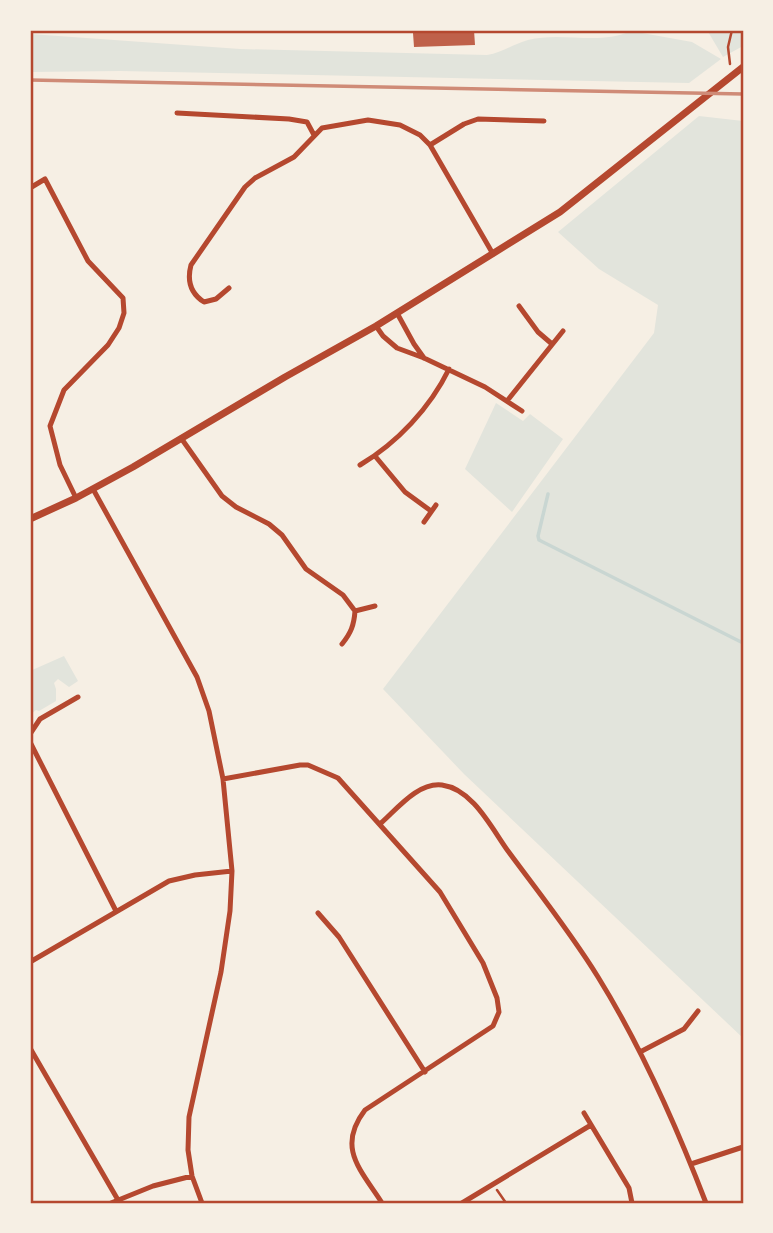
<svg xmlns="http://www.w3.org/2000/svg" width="773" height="1233" font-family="Jost,sans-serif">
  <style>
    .green { fill: #e2e4dc }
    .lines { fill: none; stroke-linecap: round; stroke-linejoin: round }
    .stream { stroke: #c9d6d2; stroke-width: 3.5 }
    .building { fill: #bf614a }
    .path { stroke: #b5482f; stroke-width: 2.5 }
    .minor { stroke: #b5482f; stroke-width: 5 }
    .tertiary { stroke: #b5482f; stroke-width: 7 }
    .rail { stroke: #cf8b77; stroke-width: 3.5 }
    .neatline { fill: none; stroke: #b5482f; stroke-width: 2.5 }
  </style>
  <rect width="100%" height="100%" fill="#f6efe4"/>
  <path class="green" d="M 707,30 L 743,30 L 743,46 L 723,57 Z
    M 631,31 L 692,42 L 721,59 L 689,83 L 120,71 L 30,72 L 30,34 L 240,49 L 487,55 C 502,53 513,44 528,40 C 563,31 597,46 631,31 Z
    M 699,116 L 743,121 L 743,1038 L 464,774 L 383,689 L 654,333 L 658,305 L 599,269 L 558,232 Z
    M 496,403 L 523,421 L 530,414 L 563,439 L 512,512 L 465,469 Z
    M 64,656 L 78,681 L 69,687 L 58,679 L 54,683 L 56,689 L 56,701 L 39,711 L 36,710 L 30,715 L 30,671 Z"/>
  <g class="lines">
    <path class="stream" d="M 548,494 L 538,536 L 539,540 L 743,643"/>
  </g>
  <path class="building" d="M 427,30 L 474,30 L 475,45 L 414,47 L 413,33 L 427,32 Z"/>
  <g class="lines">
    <path class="path" d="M 730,64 L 728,47 L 732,30
      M 497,1190 L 506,1203"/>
    <path class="minor" d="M 177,113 L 289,119 L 307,122 L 314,135
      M 430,145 L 464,124 L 478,119 L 544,121
      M 30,188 L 45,179 L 88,261 L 123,298 L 124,313 L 119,328 L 108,345 L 64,390 L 50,426 L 60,465 L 76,498
      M 229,288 L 216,299 L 204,302 C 190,293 187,280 191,265 L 245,187 L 255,178 L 294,157 L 322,128 L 368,120 L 400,125 L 420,135 L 430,145 L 493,254
      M 519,306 L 538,332 L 552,344
      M 397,313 L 414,344 L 424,358
      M 376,326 L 383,336 L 397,348 L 424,358 L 485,387 L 522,411
      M 507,401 L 563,331
      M 181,438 L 222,496 L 236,507 L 269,524 L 282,535 L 306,569 L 343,595 L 355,611
      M 375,456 L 405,492 L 431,511
      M 360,465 C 397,443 430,408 449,369
      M 93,489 L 197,677 L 209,711 L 223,779 L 232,871 L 230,911 L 221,972 L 189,1117 L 188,1150 L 192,1176 L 202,1203
      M 424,522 L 436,505
      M 342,644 C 351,633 354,625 355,611 L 375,606
      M 30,734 L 40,719 L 78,697
      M 30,742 L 116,911
      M 223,779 L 300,765 L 308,765 L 338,778 L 440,892 L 483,963 L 497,998 L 499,1012 L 493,1026 L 365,1110 C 336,1148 361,1170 382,1203
      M 381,823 C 397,809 418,782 442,785 C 473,789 492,829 508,851 C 539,893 571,933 598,977 C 642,1048 676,1125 706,1203
      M 318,913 L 339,937 L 425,1072
      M 30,962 L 169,881 L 195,875 L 232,871
      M 30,1048 L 118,1200
      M 640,1052 L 684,1029 L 698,1011
      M 584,1113 L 629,1188 L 632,1203
      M 691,1164 L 743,1147
      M 111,1203 L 153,1186 L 192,1176
      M 462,1203 L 591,1125"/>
    <path class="tertiary" d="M 30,519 L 76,498 L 133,467 L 285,377 L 376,326 L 560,212 L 743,67"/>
    <path class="rail" d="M 30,80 L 743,94"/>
  </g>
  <rect width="773" height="1233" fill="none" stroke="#f6efe4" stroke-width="63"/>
  <rect x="32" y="32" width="710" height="1170" class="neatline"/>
</svg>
